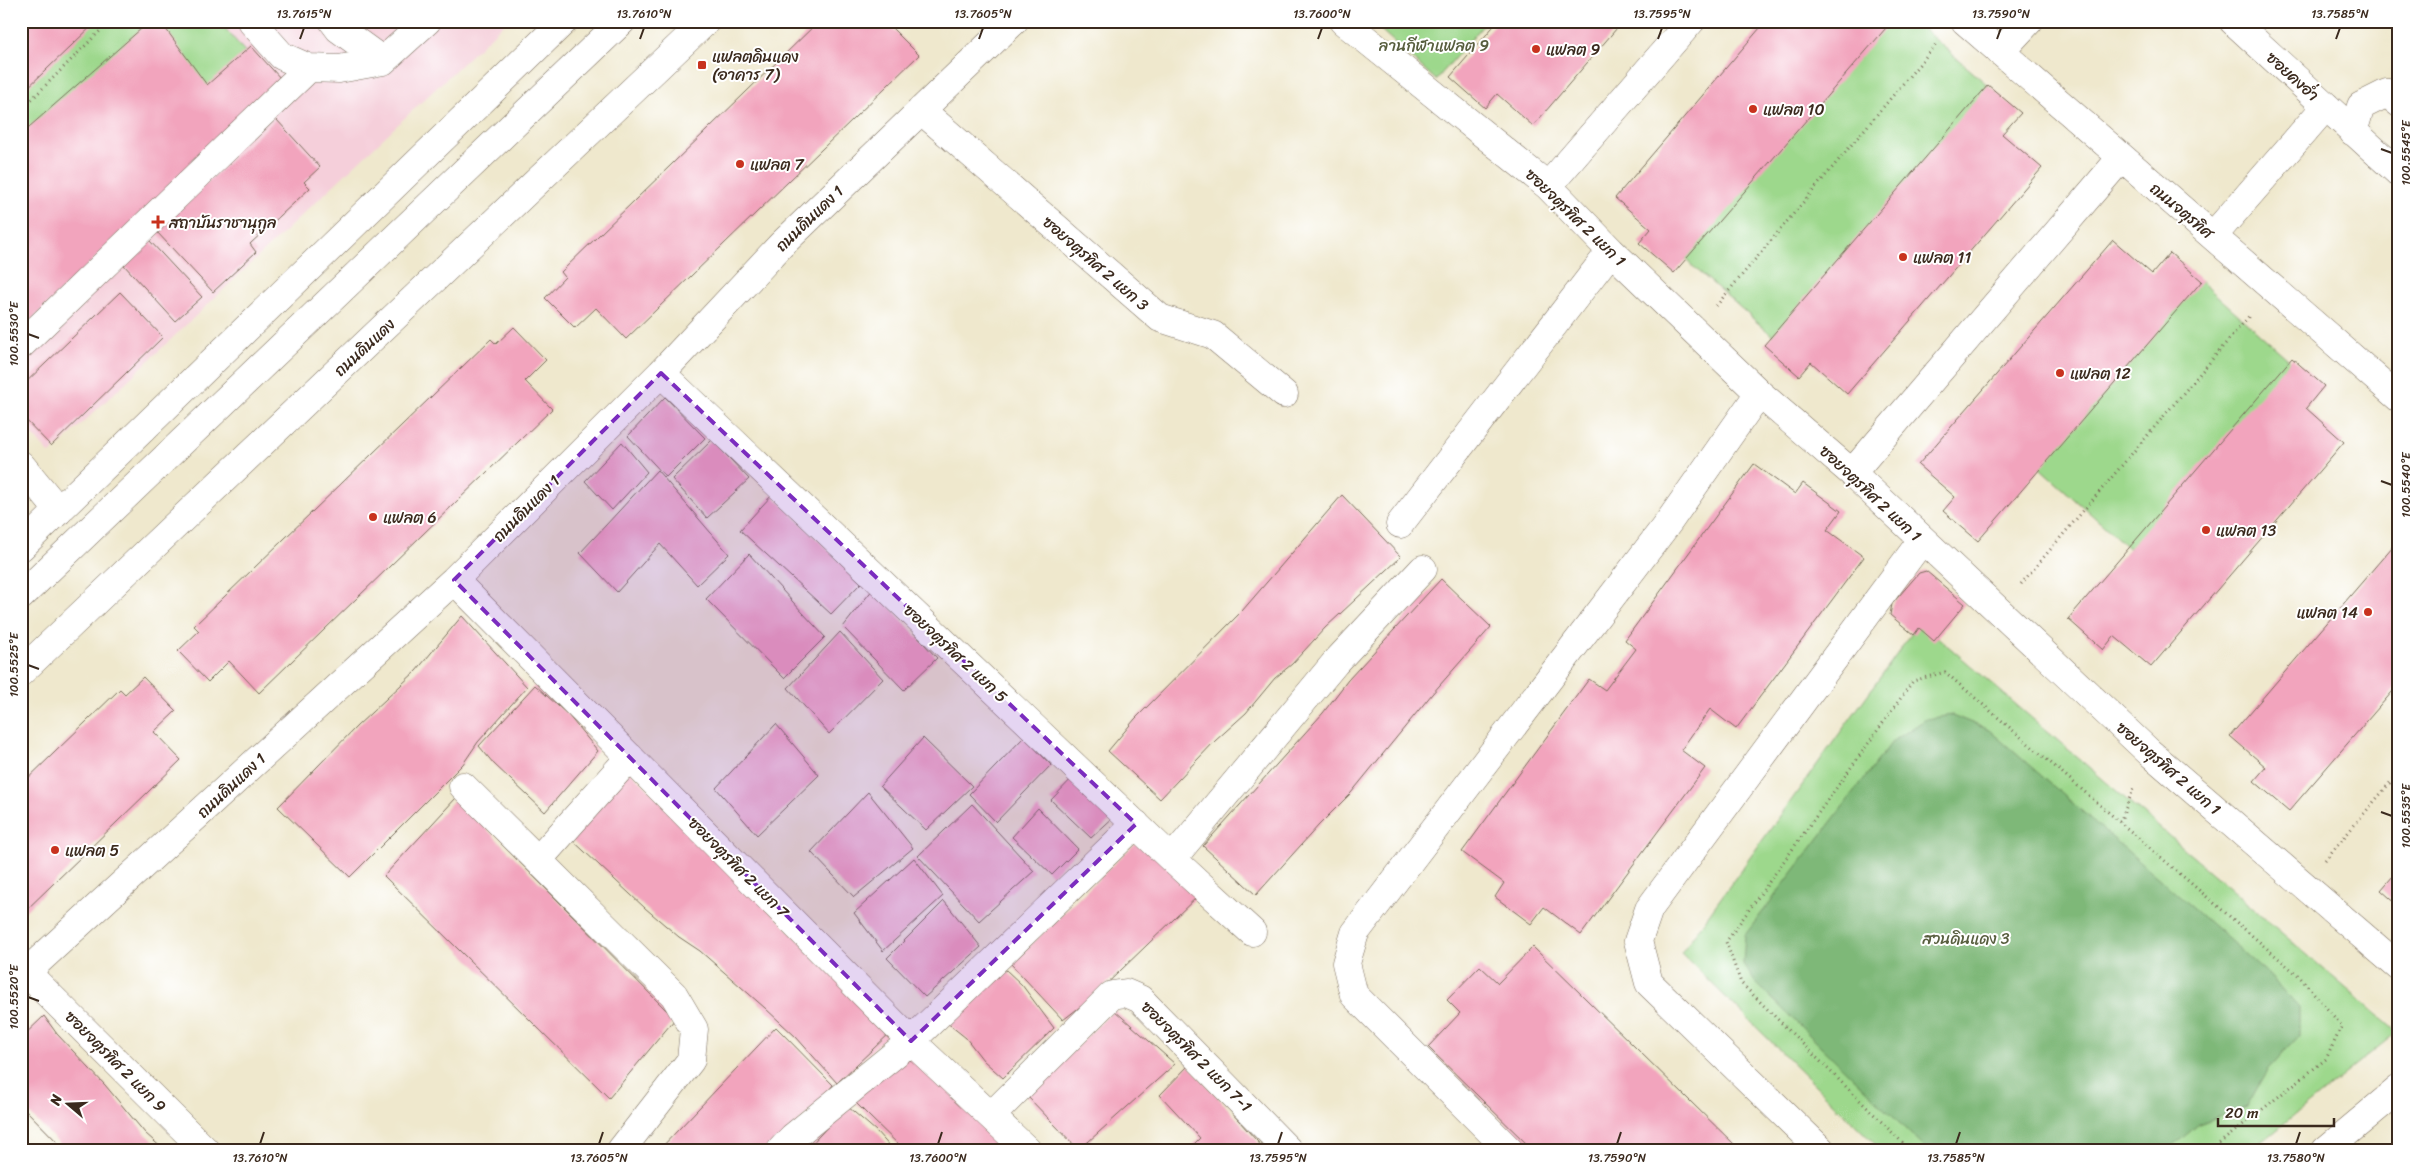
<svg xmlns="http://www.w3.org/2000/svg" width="2420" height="1171" font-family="Sriracha,'Playpen Sans Thai',sans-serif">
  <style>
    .built { fill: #f5cfda }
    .green { fill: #9dd88c; stroke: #6c8155 }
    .forest { fill: #7eb878; stroke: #5c714b }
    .building { fill: #f2a4bd }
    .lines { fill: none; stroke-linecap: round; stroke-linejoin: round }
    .minor-casing { stroke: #7a6c5b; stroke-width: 29 }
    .major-casing { stroke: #7a6c5b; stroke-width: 29 }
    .path { stroke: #7a6c5b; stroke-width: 3; stroke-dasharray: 1 4; stroke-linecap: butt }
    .minor { stroke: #fff; stroke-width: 28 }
    .major { stroke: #fff; stroke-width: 28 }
    .marked { fill: #7b2cbf; fill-opacity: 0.2; stroke: #7b2cbf; stroke-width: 4; stroke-dasharray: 10 6; stroke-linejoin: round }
    .ticks { fill: none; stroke: #3b2a1e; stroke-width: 2 }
    .poi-dot { fill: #c8321e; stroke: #fff; stroke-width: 2 }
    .labels { text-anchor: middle; stroke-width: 4; stroke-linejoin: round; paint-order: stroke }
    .park-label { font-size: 16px; fill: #585e3f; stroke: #fff }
    .poi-label { font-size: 16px; fill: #3b2a1e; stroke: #fff; text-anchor: start }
    .street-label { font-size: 16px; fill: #3b2a1e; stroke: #fff }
    .neatline { fill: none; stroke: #3b2a1e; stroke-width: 2 }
    .ticks-label { font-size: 12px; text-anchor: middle; fill: #3b2a1e }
  </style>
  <rect width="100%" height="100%" fill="#fff"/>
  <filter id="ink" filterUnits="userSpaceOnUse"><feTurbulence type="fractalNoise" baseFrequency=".02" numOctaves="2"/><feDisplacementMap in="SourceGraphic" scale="10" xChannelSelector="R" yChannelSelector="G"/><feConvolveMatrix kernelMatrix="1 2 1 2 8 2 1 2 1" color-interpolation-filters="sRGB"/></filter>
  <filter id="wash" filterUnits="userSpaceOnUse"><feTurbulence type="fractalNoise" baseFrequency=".0096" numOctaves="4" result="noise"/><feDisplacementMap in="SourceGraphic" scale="20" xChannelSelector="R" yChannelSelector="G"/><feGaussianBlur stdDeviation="1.12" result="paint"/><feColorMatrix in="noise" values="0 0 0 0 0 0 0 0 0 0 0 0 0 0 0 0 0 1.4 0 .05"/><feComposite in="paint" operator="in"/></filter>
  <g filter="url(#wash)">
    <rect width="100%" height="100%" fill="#efe8cd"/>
    <path class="built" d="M 21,21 L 507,21 L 50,454 L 21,422 Z"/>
    <path class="green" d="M 21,21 L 219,21 L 253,61 L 51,212 L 21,179 Z
      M 1371,21 L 1487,21 L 1436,80 Z
      M 1869,21 L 1914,21 L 1998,94 L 1782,344 L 1672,248 Z
      M 2195,276 L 2298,368 L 2134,553 L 2031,460 Z
      M 1920,622 L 2397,1032 L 2251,1150 L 1881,1150 L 1681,953 Z"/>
    <path class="forest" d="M 1952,715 L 1989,730 L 2266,972 L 2299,1008 L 2299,1036 L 2268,1069 L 2247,1106 L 2199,1124 L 2168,1150 L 1927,1150 L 1755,982 L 1743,964 L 1745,935 L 1892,742 L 1926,719 Z"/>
    <g id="blocks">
      <path class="building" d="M 21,21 L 97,21 L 21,94 Z
        M 150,21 L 160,21 L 207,85 L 251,46 L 281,79 L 21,329 L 21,134 Z
        M 819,21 L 898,21 L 892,28 L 919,55 L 626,339 L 596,308 L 575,328 L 545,298 L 565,277 L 561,272 Z
        M 1498,21 L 1623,21 L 1533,126 L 1497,94 L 1485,108 L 1450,77 Z
        M 1766,21 L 1892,21 L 1674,273 L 1639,243 L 1651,229 L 1615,198 Z
        M 1988,85 L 2021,113 L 2002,134 L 2042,168 L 1847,394 L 1811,362 L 1799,376 L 1764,345 Z
        M 276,119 L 320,167 L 304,182 L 310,188 L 250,244 L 256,252 L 213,292 L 156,231 Z
        M 149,240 L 202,297 L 175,321 L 123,264 Z
        M 2113,240 L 2152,274 L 2170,253 L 2202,281 L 1978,541 L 1943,511 L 1955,497 L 1918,465 Z
        M 120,292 L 163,337 L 51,446 L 21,415 L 21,387 Z
        M 514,327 L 546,360 L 525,381 L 552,409 L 259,693 L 229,661 L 208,682 L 178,651 L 199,631 L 194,626 L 491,339 L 496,344 Z
        M 2292,358 L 2324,386 L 2306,408 L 2344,442 L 2151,667 L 2114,636 L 2103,650 L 2068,619 Z
        M 665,397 L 705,438 L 666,477 L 628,436 Z
        M 712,440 L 749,479 L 707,518 L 672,479 Z
        M 622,442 L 647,472 L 612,510 L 585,481 Z
        M 1754,464 L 1795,494 L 1803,483 L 1841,511 L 1827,530 L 1864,557 L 1736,729 L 1710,709 L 1681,750 L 1705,768 L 1581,935 L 1544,907 L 1531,924 L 1495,897 L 1504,883 L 1462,852 L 1589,679 L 1605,690 L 1636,649 L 1625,640 Z
        M 657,470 L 729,554 L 697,585 L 660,544 L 617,592 L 580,553 Z
        M 772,495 L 861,583 L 831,614 L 740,530 Z
        M 1342,495 L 1401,557 L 1325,628 L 1292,664 L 1275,678 L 1246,713 L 1215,741 L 1160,799 L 1108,751 L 1135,719 L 1242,611 Z
        M 2399,539 L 2399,684 L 2289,811 L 2254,781 L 2266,767 L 2230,736 Z
        M 749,554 L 825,637 L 784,678 L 706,599 Z
        M 1926,571 L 1965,604 L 1934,641 L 1919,628 L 1914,635 L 1890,615 L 1892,604 L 1919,573 Z
        M 1441,579 L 1491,627 L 1432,694 L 1351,793 L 1319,825 L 1256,895 L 1203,846 L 1323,713 L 1348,680 Z
        M 873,589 L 937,658 L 904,690 L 843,627 Z
        M 462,616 L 527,687 L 478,742 L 463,764 L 350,877 L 278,807 L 357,726 L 416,671 Z
        M 840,632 L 883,679 L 829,734 L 788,688 Z
        M 143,677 L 176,711 L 154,732 L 181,760 L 21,915 L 21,785 L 120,689 L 125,694 Z
        M 535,685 L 568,715 L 598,751 L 545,812 L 494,764 L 479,746 Z
        M 776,724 L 819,775 L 757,835 L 716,788 Z
        M 1024,737 L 1051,765 L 996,822 L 969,794 Z
        M 923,738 L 972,786 L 926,830 L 880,786 Z
        M 627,768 L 891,1032 L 837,1083 L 796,1037 L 765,1008 L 700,951 L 679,937 L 645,908 L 569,837 Z
        M 1077,773 L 1118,813 L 1091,838 L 1051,800 Z
        M 868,792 L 913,848 L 854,897 L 811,852 Z
        M 456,798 L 675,1019 L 609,1098 L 384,876 Z
        M 972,804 L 1034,871 L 979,921 L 918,856 Z
        M 1038,808 L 1078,849 L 1052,875 L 1012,837 Z
        M 1143,836 L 1201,893 L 1094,996 L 1063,1020 L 1011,964 Z
        M 914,858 L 943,896 L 883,951 L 854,913 Z
        M 2399,869 L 2399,906 L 2381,890 Z
        M 944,901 L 981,947 L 925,997 L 887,958 Z
        M 1533,947 L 1740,1150 L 1533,1150 L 1428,1047 L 1460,1013 L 1447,1000 L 1480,966 L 1498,983 Z
        M 1005,969 L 1022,985 L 1054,1028 L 1003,1078 L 983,1060 L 966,1038 L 946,1022 Z
        M 1114,1010 L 1175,1064 L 1079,1150 L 1027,1096 Z
        M 44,1016 L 57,1034 L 105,1085 L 145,1133 L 164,1150 L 65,1150 L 21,1105 L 21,1038 Z
        M 776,1027 L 833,1085 L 821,1100 L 771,1150 L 659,1150 Z
        M 910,1049 L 1011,1150 L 904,1150 L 869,1116 L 853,1100 Z
        M 1189,1065 L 1265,1150 L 1188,1150 L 1200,1138 L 1160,1095 Z
        M 847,1106 L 876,1131 L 893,1150 L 806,1150 Z"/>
    </g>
  </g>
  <g filter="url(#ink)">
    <use href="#blocks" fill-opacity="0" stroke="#7a6c5b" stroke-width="1"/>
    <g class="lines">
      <g class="minor-casing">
        <path id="minor" d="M 251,21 L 282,56 L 309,68 L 339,69 L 383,61 L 427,21
          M 333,21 L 339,29 L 383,61
          M 1343,21 L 1548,186 L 1611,251 L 1759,393 L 1852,473 L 2149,752 L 2399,967
          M 1965,21 L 2399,398
          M 2233,21 L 2399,173
          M 2000,52 L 2029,21
          M 921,110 L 1160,318 L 1213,335 L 1284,394
          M 2353,132 L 2361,106 L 2387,93 L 2399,103
          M 1548,186 L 1691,21
          M 2213,236 L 2326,106
          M 21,345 L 309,68
          M 661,373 L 1172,859 L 1252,932
          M 21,465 L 59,511
          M 1852,473 L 2121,158
          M 1400,524 L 1611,251
          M 454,580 L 911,1041 L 1027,1150
          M 463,786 L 674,995 L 694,1029 L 691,1060 L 621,1150
          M 1172,859 L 1335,663 L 1423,569
          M 538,860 L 630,757
          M 26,972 L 205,1150
          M 21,977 L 454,580 L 661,373 L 781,245 L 1014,21
          M 991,1116 L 1112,995 L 1126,993 L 1140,999 L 1288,1150
          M 781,1150 L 793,1137 L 911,1041 L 1136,824
          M 1509,1150 L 1354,995 L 1346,963 L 1355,933 L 1668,523 L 1759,393
          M 1821,1150 L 1649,983 L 1638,941 L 1649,909 L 1922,540
          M 2326,1150 L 2399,1089"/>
      </g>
      <g class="major-casing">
        <path id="major" d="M 21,547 L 564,21
          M 21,596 L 622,21
          M 21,672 L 706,21"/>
      </g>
      <path class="path" d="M 21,110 L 110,21
        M 1716,306 L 1938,42
        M 2021,584 L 2249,316
        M 2120,822 L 2135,785
        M 2325,860 L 2399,772
        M 1910,1150 L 1741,983 L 1726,942 L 1913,681 L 1945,672 L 2299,976 L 2342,1026 L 2326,1059 L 2211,1150"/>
      <use href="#minor" class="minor"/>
      <use href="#major" class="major"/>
    </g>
  </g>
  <path class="marked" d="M 661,373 L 1136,824 L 911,1041 L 454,580 Z"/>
  <path class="ticks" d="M 300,39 L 304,28M 640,39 L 644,28M 979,39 L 983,28M 1318,39 L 1322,28M 1658,39 L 1662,28M 1997,39 L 2001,28M 2336,39 L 2340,28M 2381,149 L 2392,153M 28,334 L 39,338M 2381,481 L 2392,485M 28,665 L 39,669M 2381,812 L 2392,816M 28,997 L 39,1001M 260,1144 L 264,1132M 599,1144 L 603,1132M 938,1144 L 942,1132M 1278,1144 L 1282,1132M 1617,1144 L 1621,1132M 1956,1144 L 1960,1132M 2296,1144 L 2300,1132"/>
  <g class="poi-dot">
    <circle cx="1536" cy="49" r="5"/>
    <rect x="697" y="60" width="10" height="10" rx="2.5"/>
    <circle cx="1753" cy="109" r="5"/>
    <circle cx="740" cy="164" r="5"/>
    <path d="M155.5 214.5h5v5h5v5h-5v5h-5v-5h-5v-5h5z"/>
    <circle cx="1903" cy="257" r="5"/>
    <circle cx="2060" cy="373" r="5"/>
    <circle cx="373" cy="517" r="5"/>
    <circle cx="2206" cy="530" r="5"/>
    <circle cx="2368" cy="612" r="5"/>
    <circle cx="55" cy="850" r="5"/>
  </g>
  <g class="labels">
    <g class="park-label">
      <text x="1434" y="51">ลานกีฬาแฟลต 9</text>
      <text x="1966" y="944">สวนดินแดง 3</text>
    </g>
    <g class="poi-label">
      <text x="1546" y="55">แฟลต 9</text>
      <text x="712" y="62">แฟลตดินแดง<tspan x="712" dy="18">(อาคาร 7)</tspan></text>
      <text x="1763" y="115">แฟลต 10</text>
      <text x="750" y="170">แฟลต 7</text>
      <text x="169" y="228">สถาบันราชานุกูล</text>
      <text x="1913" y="263">แฟลต 11</text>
      <text x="2070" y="379">แฟลต 12</text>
      <text x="383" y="523">แฟลต 6</text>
      <text x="2216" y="536">แฟลต 13</text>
      <text x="2358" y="618" text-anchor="end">แฟลต 14</text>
      <text x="65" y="856">แฟลต 5</text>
    </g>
    <g class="street-label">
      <text transform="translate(2293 76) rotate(42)" y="6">ซอยคงอ่ำ</text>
      <text transform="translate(2182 210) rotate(40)" y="6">ถนนจตุรทิศ</text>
      <text transform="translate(1576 217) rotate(44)" y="6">ซอยจตุรทิศ 2 แยก 1</text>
      <text transform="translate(809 218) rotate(-44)" y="6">ถนนดินแดง 1</text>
      <text transform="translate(1096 263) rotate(41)" y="6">ซอยจตุรทิศ 2 แยก 3</text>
      <text transform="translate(364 347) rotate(-43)" y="6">ถนนดินแดง</text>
      <text transform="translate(1871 493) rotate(43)" y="6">ซอยจตุรทิศ 2 แยก 1</text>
      <text transform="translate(526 508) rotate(-45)" y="6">ถนนดินแดง 1</text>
      <text transform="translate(956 653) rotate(43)" y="6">ซอยจตุรทิศ 2 แยก 5</text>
      <text transform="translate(2169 768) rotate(41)" y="6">ซอยจตุรทิศ 2 แยก 1</text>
      <text transform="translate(231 785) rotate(-43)" y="6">ถนนดินแดง 1</text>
      <text transform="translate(739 867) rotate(45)" y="6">ซอยจตุรทิศ 2 แยก 7</text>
      <text transform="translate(1197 1056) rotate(45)" y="6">ซอยจตุรทิศ 2 แยก 7-1</text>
      <text transform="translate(116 1061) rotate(45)" y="6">ซอยจตุรทิศ 2 แยก 9</text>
    </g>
  </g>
  <rect width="2420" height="1171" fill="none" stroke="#fff" stroke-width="55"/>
  <g transform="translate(68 1104) rotate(289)" stroke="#ffffff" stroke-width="4" paint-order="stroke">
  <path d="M0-4L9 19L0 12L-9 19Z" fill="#3b2a1e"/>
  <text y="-8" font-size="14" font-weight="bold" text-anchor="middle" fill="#3b2a1e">N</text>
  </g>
  <path d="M2218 1118v8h116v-8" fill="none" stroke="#3b2a1e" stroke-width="2.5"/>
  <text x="2225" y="1118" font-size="15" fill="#3b2a1e" stroke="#ffffff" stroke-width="4" paint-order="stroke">20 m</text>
  <rect x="28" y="28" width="2364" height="1116" class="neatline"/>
  <g class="ticks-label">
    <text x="304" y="18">13.7615°N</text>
    <text x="644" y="18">13.7610°N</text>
    <text x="983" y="18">13.7605°N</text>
    <text x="1322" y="18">13.7600°N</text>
    <text x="1662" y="18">13.7595°N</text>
    <text x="2001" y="18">13.7590°N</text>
    <text x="2340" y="18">13.7585°N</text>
    <text transform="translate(2406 153) rotate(-90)" y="4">100.5545°E</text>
    <text transform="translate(14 334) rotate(-90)" y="4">100.5530°E</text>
    <text transform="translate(2406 485) rotate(-90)" y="4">100.5540°E</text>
    <text transform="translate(14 665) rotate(-90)" y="4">100.5525°E</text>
    <text transform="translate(2406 816) rotate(-90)" y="4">100.5535°E</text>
    <text transform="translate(14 997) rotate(-90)" y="4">100.5520°E</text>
    <text x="260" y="1162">13.7610°N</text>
    <text x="599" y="1162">13.7605°N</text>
    <text x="938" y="1162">13.7600°N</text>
    <text x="1278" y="1162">13.7595°N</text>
    <text x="1617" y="1162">13.7590°N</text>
    <text x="1956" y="1162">13.7585°N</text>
    <text x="2296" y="1162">13.7580°N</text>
  </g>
</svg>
